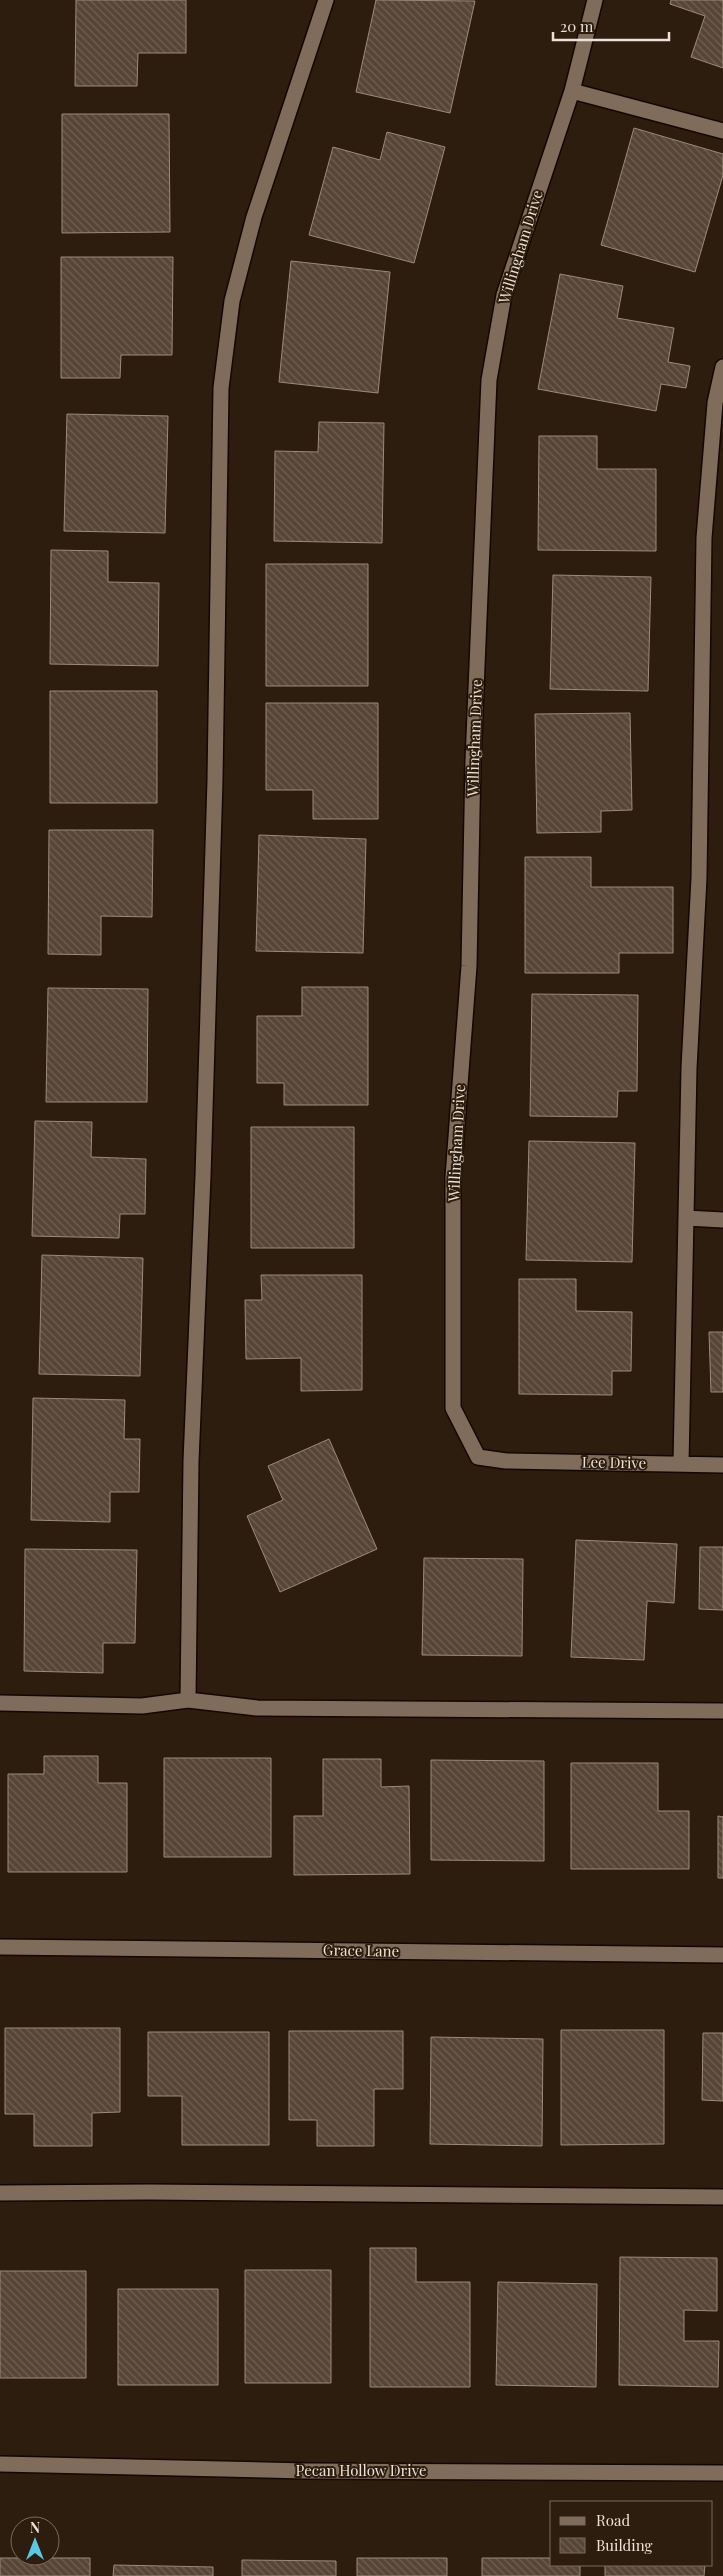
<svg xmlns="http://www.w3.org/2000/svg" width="723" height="2576" font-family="'Playfair Display',serif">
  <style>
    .building { fill: url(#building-back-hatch); stroke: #9d8a78 }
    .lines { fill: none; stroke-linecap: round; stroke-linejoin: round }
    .minor-casing { stroke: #140700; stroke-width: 18 }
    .minor { stroke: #7f6c5b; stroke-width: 15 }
    .labels { text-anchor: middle; stroke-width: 4; stroke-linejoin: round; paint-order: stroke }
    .street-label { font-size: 15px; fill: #ece1d8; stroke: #2c1d0e }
  </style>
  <defs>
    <pattern id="building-back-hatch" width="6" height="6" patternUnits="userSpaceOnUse" patternTransform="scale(1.25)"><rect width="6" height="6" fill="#574636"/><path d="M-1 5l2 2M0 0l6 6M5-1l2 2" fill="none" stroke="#6f6052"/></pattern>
  </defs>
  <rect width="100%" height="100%" fill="#2c1d0e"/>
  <path class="building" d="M 76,0 L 186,0 L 186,53 L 138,53 L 137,86 L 75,86 Z
    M 376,0 L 475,1 L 450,113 L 356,92 Z
    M 671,0 L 723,0 L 723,68 L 691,57 L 705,16 L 670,4 Z
    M 62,114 L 169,114 L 170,232 L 62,233 Z
    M 634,128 L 723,154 L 723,175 L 695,272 L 601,245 Z
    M 387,132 L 445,147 L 414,263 L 309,235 L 333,147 L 380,160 Z
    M 61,257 L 173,257 L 172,355 L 121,355 L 120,378 L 61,378 Z
    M 291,261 L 390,272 L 378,393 L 279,382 Z
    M 560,274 L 623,286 L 617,318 L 674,328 L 668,362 L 690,366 L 686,388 L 661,384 L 656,411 L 538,389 Z
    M 67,414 L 168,416 L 165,533 L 64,531 Z
    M 319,422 L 384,423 L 382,543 L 274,541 L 275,451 L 318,452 Z
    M 539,436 L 597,436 L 597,469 L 656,469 L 656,551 L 538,550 Z
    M 51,550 L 108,551 L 108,582 L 159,583 L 158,666 L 50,664 Z
    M 266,564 L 368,564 L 368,686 L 266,686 Z
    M 553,575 L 651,577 L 648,691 L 550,689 Z
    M 50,691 L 157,691 L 157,803 L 50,803 Z
    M 266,703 L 378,703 L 378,819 L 313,819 L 313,790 L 266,790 Z
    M 630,713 L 632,810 L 601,811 L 601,832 L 537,833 L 535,714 Z
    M 49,830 L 153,830 L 152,917 L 101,916 L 101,955 L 48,954 Z
    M 259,835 L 366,839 L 363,953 L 256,951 Z
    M 525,857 L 591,857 L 591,887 L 673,887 L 673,953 L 619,953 L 619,973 L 525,973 Z
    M 302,987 L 368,987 L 368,1105 L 284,1105 L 284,1083 L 257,1083 L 257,1016 L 302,1016 Z
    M 48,988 L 148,989 L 147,1102 L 46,1102 Z
    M 532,994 L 638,995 L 637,1091 L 618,1091 L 617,1117 L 530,1116 Z
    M 35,1121 L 92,1122 L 91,1157 L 146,1159 L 145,1214 L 120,1214 L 119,1238 L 32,1236 Z
    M 251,1127 L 354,1127 L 354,1248 L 251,1248 Z
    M 529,1141 L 635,1143 L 632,1262 L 526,1260 Z
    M 42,1255 L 143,1258 L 140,1376 L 39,1374 Z
    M 261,1275 L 362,1275 L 362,1390 L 301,1391 L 301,1358 L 246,1359 L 245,1300 L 262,1300 Z
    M 519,1279 L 576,1279 L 576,1311 L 632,1312 L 631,1371 L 612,1371 L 612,1395 L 519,1394 Z
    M 709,1332 L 723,1332 L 723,1392 L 711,1392 Z
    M 33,1398 L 125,1400 L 124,1439 L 140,1439 L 139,1492 L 110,1492 L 110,1522 L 31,1520 Z
    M 329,1439 L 377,1549 L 280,1592 L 247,1516 L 283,1500 L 268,1466 Z
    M 576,1540 L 677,1544 L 674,1603 L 647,1601 L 644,1660 L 571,1657 Z
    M 700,1547 L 723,1547 L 723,1610 L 699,1609 Z
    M 25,1549 L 137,1550 L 135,1643 L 103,1643 L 103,1673 L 24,1671 Z
    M 424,1558 L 523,1559 L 522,1656 L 422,1655 Z
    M 44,1756 L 98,1756 L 98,1783 L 127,1783 L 127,1872 L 8,1872 L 8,1774 L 44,1774 Z
    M 164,1758 L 271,1758 L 271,1857 L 164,1857 Z
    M 323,1759 L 381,1759 L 381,1787 L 409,1786 L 410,1874 L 294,1875 L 294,1816 L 323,1816 Z
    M 431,1760 L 544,1761 L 544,1861 L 431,1860 Z
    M 571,1763 L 658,1763 L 658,1811 L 689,1811 L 689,1869 L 571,1869 Z
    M 718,1816 L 723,1817 L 723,1878 L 718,1878 Z
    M 5,2028 L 120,2028 L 120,2112 L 92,2113 L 92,2146 L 34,2146 L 34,2114 L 5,2114 Z
    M 561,2030 L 664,2030 L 664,2144 L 561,2145 Z
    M 289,2031 L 403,2031 L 403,2089 L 374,2089 L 374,2146 L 317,2146 L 317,2120 L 289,2120 Z
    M 148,2032 L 269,2032 L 269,2145 L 182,2145 L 182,2096 L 148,2096 Z
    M 703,2033 L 723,2033 L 723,2101 L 702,2100 Z
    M 431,2037 L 543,2039 L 542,2146 L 430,2144 Z
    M 370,2248 L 416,2248 L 416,2282 L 470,2282 L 470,2387 L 370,2387 Z
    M 620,2257 L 717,2258 L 717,2311 L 684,2310 L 684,2341 L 719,2341 L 718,2387 L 619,2385 Z
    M 245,2270 L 331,2270 L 331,2383 L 245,2383 Z
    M 0,2271 L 86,2271 L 86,2378 L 0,2378 Z
    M 498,2282 L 597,2284 L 596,2387 L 496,2385 Z
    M 118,2289 L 218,2289 L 218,2385 L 118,2385 Z
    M 0,2558 L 90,2558 L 90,2576 L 0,2576 Z
    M 357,2558 L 447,2558 L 447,2576 L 357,2576 Z
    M 482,2558 L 552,2558 L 552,2565 L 580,2565 L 580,2576 L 482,2576 Z
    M 242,2560 L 336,2561 L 336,2576 L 242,2576 Z
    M 114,2565 L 213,2567 L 213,2576 L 113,2576 Z
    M 605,2565 L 705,2565 L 704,2576 L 605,2576 Z"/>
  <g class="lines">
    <g class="minor-casing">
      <path id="minor" d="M 326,0 L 254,217 L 232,301 L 221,388 L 215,780 L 203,1176 L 191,1461 L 188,1700 L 257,1708 L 723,1711
        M 595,0 L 572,91 L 504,295 L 489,380 L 473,761 L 469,966 L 453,1177 L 453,1408 L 478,1457 L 506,1461 L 723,1465
        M 572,91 L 723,131
        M 686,1218 L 723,1220
        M 681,1464 L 689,1068 L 699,878 L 704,538 L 715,403 L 723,367
        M 0,1703 L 142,1706 L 188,1700
        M 0,1947 L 723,1955
        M 0,2193 L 149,2192 L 723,2197
        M 0,2464 L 306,2471 L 723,2473"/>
    </g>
    <use href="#minor" class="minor"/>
  </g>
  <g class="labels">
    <g class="street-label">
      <text transform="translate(521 247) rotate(-73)" y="5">Willingham Drive</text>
      <text transform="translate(475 738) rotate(-88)" y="5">Willingham Drive</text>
      <text transform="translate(457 1143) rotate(-87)" y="5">Willingham Drive</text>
      <text transform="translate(614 1463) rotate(1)" y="5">Lee Drive</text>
      <text transform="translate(361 1951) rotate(1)" y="5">Grace Lane</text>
      <text x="361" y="2476">Pecan Hollow Drive</text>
    </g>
  </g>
  <rect x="550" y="2501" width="162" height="65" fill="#2c1d0e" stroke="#796b5f"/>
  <rect x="560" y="2517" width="25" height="8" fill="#7f6c5b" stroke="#796b5f"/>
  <text x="596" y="2526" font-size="15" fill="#ece1d8">Road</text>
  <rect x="560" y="2538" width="25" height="15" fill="url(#building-back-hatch)" stroke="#796b5f"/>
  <text x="596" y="2551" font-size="15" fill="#ece1d8">Building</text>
  <g transform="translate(35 2541)"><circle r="24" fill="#2c1d0e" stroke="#796b5f"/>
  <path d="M0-4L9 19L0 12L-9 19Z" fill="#59c8e4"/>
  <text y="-8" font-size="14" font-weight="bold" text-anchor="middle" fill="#ece1d8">N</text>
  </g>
  <path d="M553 32v8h116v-8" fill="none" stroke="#ece1d8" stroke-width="2.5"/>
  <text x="560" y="32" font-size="15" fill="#ece1d8" stroke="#2c1d0e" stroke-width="4" paint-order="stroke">20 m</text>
</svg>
